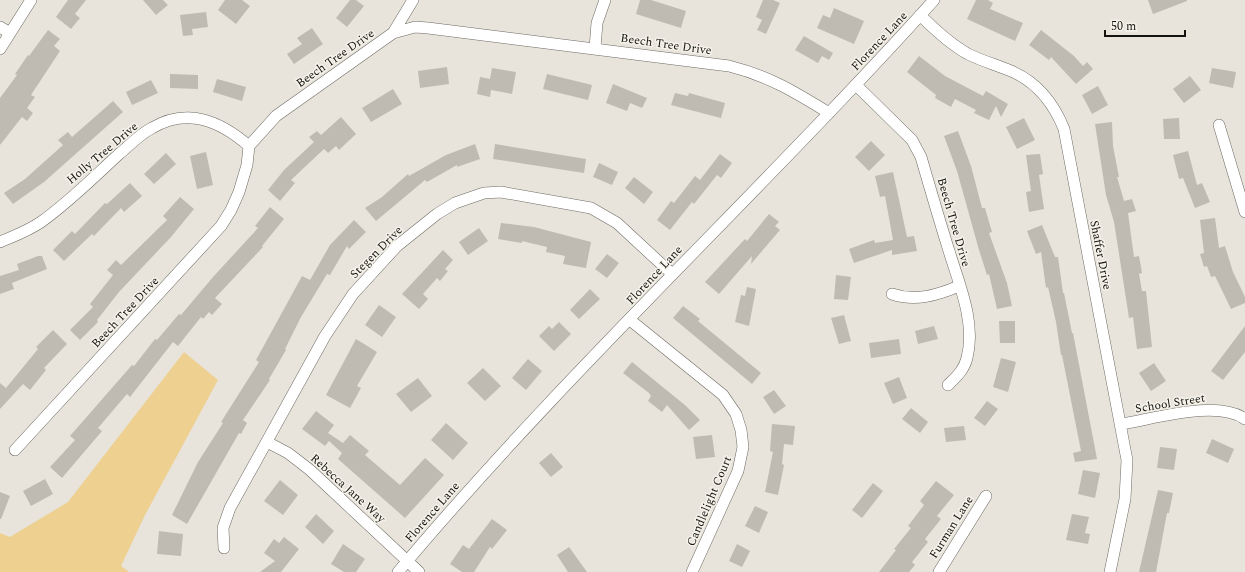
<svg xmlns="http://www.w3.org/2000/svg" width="1245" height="572" font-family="Spectral,serif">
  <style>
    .green { fill: #eed090 }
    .building { fill: #bfbbb3 }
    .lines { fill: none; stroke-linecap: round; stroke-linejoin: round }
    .street-casing { stroke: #6d6a63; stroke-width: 12 }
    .street { stroke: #fff; stroke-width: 11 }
    .labels { text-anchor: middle; stroke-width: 3; stroke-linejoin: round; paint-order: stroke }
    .street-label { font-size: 12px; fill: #141310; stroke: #f5f2e9 }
  </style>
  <rect width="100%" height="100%" fill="#e8e4dc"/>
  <path class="green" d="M 184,352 L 218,380 L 145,515 L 121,566 L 129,572 L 0,572 L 0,533 L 10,537 L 68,502 Z"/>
  <path class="building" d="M 68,0 L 86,0 L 75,14 L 80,18 L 71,29 L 56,17 Z
    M 143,0 L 163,0 L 168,5 L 156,15 Z
    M 225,0 L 242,0 L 250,6 L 236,24 L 218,10 Z
    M 350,0 L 356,0 L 364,6 L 347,27 L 336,18 Z
    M 640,0 L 651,0 L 686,11 L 681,28 L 636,14 Z
    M 763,0 L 773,0 L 780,3 L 766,34 L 757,30 L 762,20 L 756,17 Z
    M 976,0 L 988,0 L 993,3 L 990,9 L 1023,23 L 1015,41 L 967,19 Z
    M 1148,0 L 1187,0 L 1187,1 L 1153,14 Z
    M 834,8 L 864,21 L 854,44 L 817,28 L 823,15 L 830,18 Z
    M 206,12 L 208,27 L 192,29 L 193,35 L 183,36 L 180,15 Z
    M 312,28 L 323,44 L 294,64 L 287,54 L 302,44 L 297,38 Z
    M 48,30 L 60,39 L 54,46 L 60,51 L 31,95 L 35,97 L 27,108 L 33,113 L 27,121 L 22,117 L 0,145 L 0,98 L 17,75 L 15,74 L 28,55 L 29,56 Z
    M 1041,30 L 1074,56 L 1083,66 L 1087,62 L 1093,69 L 1076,84 L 1051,57 L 1049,60 L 1029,45 Z
    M 804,36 L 833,53 L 829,60 L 822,56 L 818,63 L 795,50 Z
    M 919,56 L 945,76 L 983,96 L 986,91 L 1008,104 L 1001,117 L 996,106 L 989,120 L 974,113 L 976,110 L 955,99 L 951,107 L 935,98 L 936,95 L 907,72 Z
    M 447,67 L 449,84 L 420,88 L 418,71 Z
    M 492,68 L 516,72 L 512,94 L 491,90 L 490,97 L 477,94 L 480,77 L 490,79 Z
    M 1212,68 L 1236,72 L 1233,88 L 1209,83 Z
    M 170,74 L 198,75 L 198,89 L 170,88 Z
    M 547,74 L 592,85 L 588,100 L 543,89 Z
    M 1190,76 L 1201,90 L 1184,103 L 1173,89 Z
    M 217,79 L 246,87 L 242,101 L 213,92 Z
    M 151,80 L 158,93 L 132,105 L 126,92 Z
    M 613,84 L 647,98 L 642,108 L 630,103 L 627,111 L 606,103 Z
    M 1098,86 L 1108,105 L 1092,114 L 1082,95 Z
    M 393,89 L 402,104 L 371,122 L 362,108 Z
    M 675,93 L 688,96 L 689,93 L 725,103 L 721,118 L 671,105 Z
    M 113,101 L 123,112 L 44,182 L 13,204 L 4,193 L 25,179 L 63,145 L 58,140 L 68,132 L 72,137 Z
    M 341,117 L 356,134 L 339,150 L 336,146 L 328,153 L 324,149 L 291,180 L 295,183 L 280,201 L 268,190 L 284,170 L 314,142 L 309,137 L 317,131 L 321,135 Z
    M 1024,118 L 1035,140 L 1017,149 L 1006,127 Z
    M 1179,118 L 1180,139 L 1164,139 L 1163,119 Z
    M 1112,122 L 1113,146 L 1119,177 L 1117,177 L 1124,201 L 1132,199 L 1136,211 L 1128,213 L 1134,257 L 1139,256 L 1142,273 L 1139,274 L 1142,291 L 1146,291 L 1152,347 L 1137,349 L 1133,317 L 1129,318 L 1114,222 L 1106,195 L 1095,124 Z
    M 958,131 L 971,166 L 982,208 L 985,208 L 992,232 L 989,233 L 1007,283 L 1012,306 L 997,309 L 989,274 L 987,275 L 979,250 L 957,171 L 944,136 Z
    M 871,141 L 885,155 L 869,171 L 855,157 Z
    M 475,144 L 480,159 L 457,167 L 457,165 L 427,182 L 425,180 L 376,221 L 365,208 L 382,197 L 408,174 L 409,176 L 446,155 Z
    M 495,144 L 586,159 L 584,173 L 493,159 Z
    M 1188,151 L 1197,185 L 1202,183 L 1210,202 L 1195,208 L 1183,178 L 1179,179 L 1173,155 Z
    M 206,152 L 213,185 L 197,189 L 190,156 Z
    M 166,153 L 176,164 L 154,184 L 144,174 Z
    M 720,154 L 732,163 L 721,178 L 717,175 L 694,204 L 692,202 L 670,230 L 657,220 L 671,201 L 674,203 L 695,176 L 700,180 Z
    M 1040,154 L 1043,174 L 1039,175 L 1044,209 L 1029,212 L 1026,192 L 1031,191 L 1026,155 Z
    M 599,163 L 618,172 L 612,185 L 593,177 Z
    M 893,172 L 907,237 L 914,236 L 917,251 L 892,255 L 892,250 L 854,263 L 849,249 L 874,240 L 875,243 L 893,240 L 885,196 L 880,197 L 875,176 Z
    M 634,177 L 653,192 L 644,204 L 625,188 Z
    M 130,183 L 142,196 L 124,212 L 121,208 L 94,236 L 92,234 L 64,261 L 53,250 L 72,231 L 75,234 L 105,203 L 107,204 Z
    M 180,197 L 194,209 L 171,237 L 119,292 L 97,320 L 98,322 L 80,340 L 70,330 L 93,307 L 90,304 L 113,275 L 107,270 L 116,260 L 121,265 L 167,220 L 163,216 Z
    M 270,207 L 284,219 L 262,246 L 263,247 L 215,298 L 222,304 L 212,315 L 209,312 L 203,319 L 201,317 L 178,346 L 173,342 L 130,397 L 127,394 L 98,428 L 102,431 L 62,478 L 50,467 L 75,440 L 70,436 L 132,365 L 134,366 L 155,339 L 157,340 L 179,314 L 181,315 L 213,277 L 258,228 L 255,226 Z
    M 769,214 L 779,222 L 775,226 L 780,230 L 751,264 L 752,256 L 719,294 L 705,282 L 745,239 L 747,241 Z
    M 1215,218 L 1219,248 L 1225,246 L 1233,272 L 1245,297 L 1245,303 L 1231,309 L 1215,276 L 1211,277 L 1207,266 L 1204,267 L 1200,254 L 1204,253 L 1200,220 Z
    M 354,220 L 366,232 L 349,249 L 347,246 L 330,275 L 327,274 L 301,317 L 285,349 L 286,350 L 269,379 L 270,380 L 243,420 L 247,423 L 241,434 L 239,433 L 187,524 L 172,515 L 198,462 L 223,423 L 221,422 L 259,362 L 256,360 L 302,276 L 310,280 L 330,245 Z
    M 501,223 L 534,227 L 591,242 L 586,268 L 563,264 L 565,256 L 546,252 L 547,247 L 522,241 L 522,243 L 498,239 Z
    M 1042,225 L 1055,257 L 1058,257 L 1063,293 L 1064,293 L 1072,333 L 1073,333 L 1097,459 L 1075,462 L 1073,453 L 1081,451 L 1062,355 L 1061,355 L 1056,322 L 1048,287 L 1046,288 L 1041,252 L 1036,254 L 1027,231 Z
    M 479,228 L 488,241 L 468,255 L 459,242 Z
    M 443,250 L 453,260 L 445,269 L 448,271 L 440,281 L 437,278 L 423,294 L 428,299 L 419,309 L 402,294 Z
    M 607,254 L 619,263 L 607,278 L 595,269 Z
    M 38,256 L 42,256 L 47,269 L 12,283 L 14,289 L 0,294 L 0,276 L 19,270 L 17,264 Z
    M 836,275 L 851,277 L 848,300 L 834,299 Z
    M 747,287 L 756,289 L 749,326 L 735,322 L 741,295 L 745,296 Z
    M 590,289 L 600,299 L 579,319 L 570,310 Z
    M 379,305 L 396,317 L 382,337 L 365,325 Z
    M 683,306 L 700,319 L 698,321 L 761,373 L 752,384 L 673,318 Z
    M 844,315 L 851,341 L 839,344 L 831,318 Z
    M 999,321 L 1015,321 L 1015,343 L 1000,343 Z
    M 559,322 L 571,334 L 554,351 L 539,336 L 549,326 L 552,329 Z
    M 934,326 L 938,339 L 918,344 L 915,331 Z
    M 1245,326 L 1245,352 L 1223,380 L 1211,371 Z
    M 53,330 L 67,344 L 44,368 L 46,370 L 30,390 L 23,384 L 0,409 L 0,383 L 6,388 L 38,349 L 36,347 Z
    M 356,339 L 377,352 L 357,386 L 361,388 L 350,408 L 326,395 Z
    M 899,339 L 901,354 L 871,358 L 869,343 Z
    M 1001,358 L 1016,362 L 1008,392 L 993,387 Z
    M 528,359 L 542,371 L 526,390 L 512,378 Z
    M 632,362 L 686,406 L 700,420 L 689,430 L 667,405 L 662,412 L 648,401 L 651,396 L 649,393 L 623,373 Z
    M 1154,363 L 1166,381 L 1151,391 L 1139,373 Z
    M 483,368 L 501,386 L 485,401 L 467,383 Z
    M 899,377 L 907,398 L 893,404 L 884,383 Z
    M 418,378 L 432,396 L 411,412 L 396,394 Z
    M 774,390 L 786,406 L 774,414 L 763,397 Z
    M 987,401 L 998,409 L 985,426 L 974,418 Z
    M 911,408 L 928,422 L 920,433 L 902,419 Z
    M 316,411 L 334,425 L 328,433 L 343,443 L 350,435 L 369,451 L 365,455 L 400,485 L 425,458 L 444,475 L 405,518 L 338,459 L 342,453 L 329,441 L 325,446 L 302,429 Z
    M 446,423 L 468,443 L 453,460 L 431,440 Z
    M 772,424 L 795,426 L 793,445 L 784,444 L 782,464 L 784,465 L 778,495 L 765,492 L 773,452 L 770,451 Z
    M 964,426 L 966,440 L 946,442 L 944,428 Z
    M 712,435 L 715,457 L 696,459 L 693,437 Z
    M 1212,439 L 1234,449 L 1228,463 L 1206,453 Z
    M 1160,447 L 1177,449 L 1174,470 L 1157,468 Z
    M 551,453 L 563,467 L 551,477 L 539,463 Z
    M 1083,470 L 1100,473 L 1095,498 L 1078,494 Z
    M 45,479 L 53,494 L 31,506 L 23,491 Z
    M 280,480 L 298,495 L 283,515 L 264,501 Z
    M 936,481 L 954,495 L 937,516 L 941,519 L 925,539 L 928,542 L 912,562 L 915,565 L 909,572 L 879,572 L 896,550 L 894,549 L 911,528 L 908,526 L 924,505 L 920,501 Z
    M 873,483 L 883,491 L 862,518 L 852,510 Z
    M 1158,490 L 1173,493 L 1169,513 L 1167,513 L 1156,572 L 1139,572 Z
    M 0,492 L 10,496 L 1,519 L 0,519 Z
    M 755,506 L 768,512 L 759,533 L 745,526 Z
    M 316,514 L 334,531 L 323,544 L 305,527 Z
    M 1072,514 L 1089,517 L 1085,533 L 1090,534 L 1088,544 L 1066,540 Z
    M 492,519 L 507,530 L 492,549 L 490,547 L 474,572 L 462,572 L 450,564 L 463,545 L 469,549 Z
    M 159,531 L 183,534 L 181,556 L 157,554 Z
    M 284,537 L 299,549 L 281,572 L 260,572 L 275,561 L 264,553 L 274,539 L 279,543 Z
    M 343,544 L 365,559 L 356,572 L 344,572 L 331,564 Z
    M 737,544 L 750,551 L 742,567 L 729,561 Z
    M 569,547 L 587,572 L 568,572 L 557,555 Z"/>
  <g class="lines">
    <g class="street-casing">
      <path id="street" d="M 920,15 C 935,30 950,44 968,54 C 982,61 997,65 1011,71 C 1037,82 1054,104 1064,129 L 1127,460 L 1125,499 L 1110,572
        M 0,27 L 10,33
        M 393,33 L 413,0
        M 595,48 L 597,23 L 605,0
        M 0,49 L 31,0
        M 856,85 L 912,140 L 921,157 C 930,188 939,219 949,251 C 959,284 976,322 967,358 C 964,370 957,376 948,385
        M 1219,125 L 1245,212
        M 0,242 C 14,236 28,231 41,222 C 69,202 94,177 119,154 C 130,145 140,134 152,128 C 188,107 220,121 249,146
        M 892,294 C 915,302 938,295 959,286
        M 630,320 L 723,395 L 736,414 L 741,430 L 743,447 L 738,471 L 692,572
        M 1121,424 C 1154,419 1217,399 1245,419
        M 267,442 L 288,453 L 310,470 L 419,572
        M 15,450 L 221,226 L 231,210 L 239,192 L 247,165 L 249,146 L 276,116 L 393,33 L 415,27 L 428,28 L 729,66 C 769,76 795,92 829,113
        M 224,548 L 223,528 L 230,508 L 325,336 L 353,294 L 397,246 L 437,214 L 455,203 L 484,193 L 501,192 L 591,208 L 617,223 L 671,273
        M 398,572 C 566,372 759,194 934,0
        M 939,572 L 986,496"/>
    </g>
    <use href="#street" class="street"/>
  </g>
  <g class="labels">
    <g class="street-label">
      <text transform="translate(879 41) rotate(-47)" y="4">Florence Lane</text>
      <text transform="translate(666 44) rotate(8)" y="4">Beech Tree Drive</text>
      <text transform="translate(335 58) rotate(-35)" y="4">Beech Tree Drive</text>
      <text transform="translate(102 153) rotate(-40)" y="4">Holly Tree Drive</text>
      <text transform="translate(954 222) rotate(74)" y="4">Beech Tree Drive</text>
      <text transform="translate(376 252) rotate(-45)" y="4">Stegen Drive</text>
      <text transform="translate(1101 255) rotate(79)" y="4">Shaffer Drive</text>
      <text transform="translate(654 275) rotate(-47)" y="4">Florence Lane</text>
      <text transform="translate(125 312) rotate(-47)" y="4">Beech Tree Drive</text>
      <text transform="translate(1170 403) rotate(-9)" y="4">School Street</text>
      <text transform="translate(348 488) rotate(42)" y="4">Rebecca Jane Way</text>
      <text transform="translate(709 501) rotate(-67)" y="4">Candlelight Court</text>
      <text transform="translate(432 512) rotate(-49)" y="4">Florence Lane</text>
      <text transform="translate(951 527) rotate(-58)" y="4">Furman Lane</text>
    </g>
  </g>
  <path d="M1105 30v6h80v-6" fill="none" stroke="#141310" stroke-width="2"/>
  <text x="1111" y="30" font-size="12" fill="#141310" stroke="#f5f2e9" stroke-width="3" paint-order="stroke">50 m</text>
</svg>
